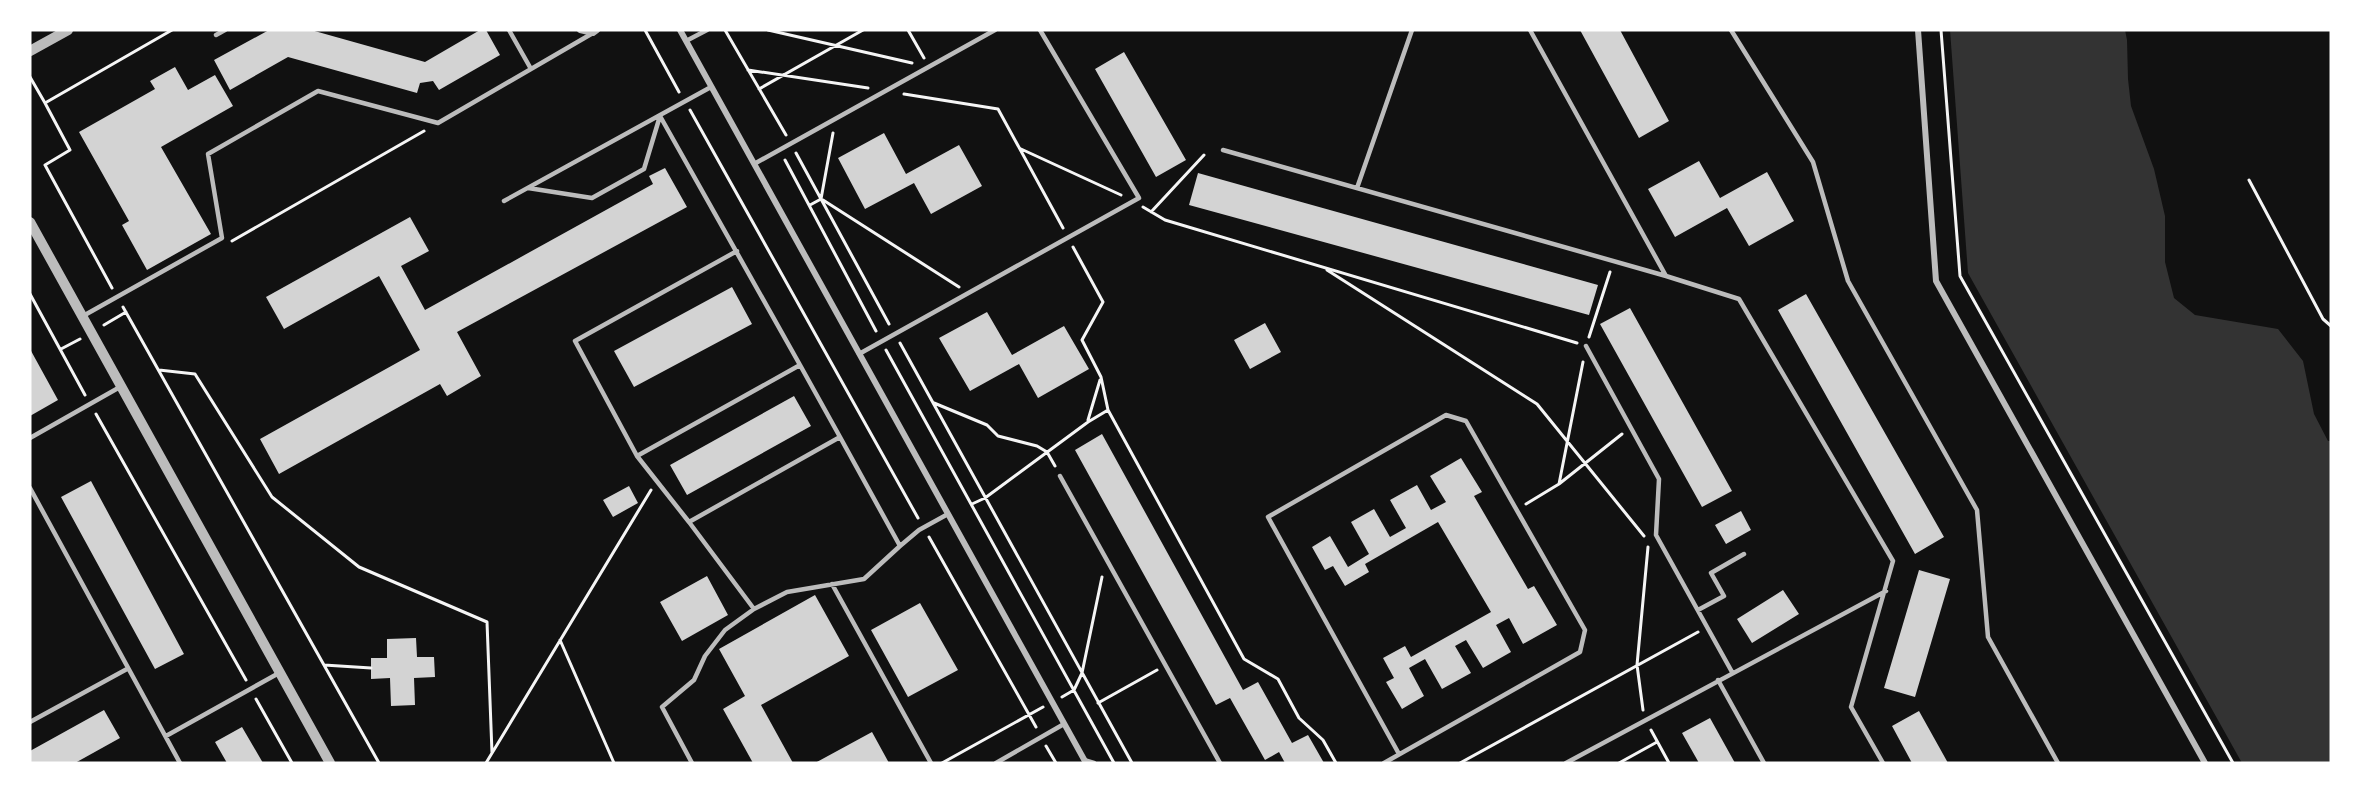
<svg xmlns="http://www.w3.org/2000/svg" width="2361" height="793" font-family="'Fira Sans',sans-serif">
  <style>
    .water { fill: #333 }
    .building { fill: #d3d3d3 }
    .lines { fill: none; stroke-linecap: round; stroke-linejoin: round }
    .path { stroke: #f5f5f5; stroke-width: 3 }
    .service { stroke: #bcbcbc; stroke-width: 4.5 }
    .minor { stroke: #bcbcbc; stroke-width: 6 }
    .tertiary { stroke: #bcbcbc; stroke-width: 10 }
  </style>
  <rect width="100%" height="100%" fill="#111"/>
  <path class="water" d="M 1950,30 L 2125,30 L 2127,40 L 2128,79 L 2131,106 L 2154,169 L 2165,216 L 2165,262 L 2174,298 L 2195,315 L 2278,329 L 2303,361 L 2314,414 L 2328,441 L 2331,441 L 2331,763 L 2242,763 L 1968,273 Z"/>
  <path class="building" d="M 269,30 L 311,30 L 425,62 L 480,30 L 486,30 L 500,55 L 439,90 L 433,81 L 420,83 L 417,93 L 288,57 L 230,90 L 214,60 Z
    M 1580,30 L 1620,30 L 1669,121 L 1639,138 Z
    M 1124,52 L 1186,160 L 1156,177 L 1095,69 Z
    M 175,67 L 188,90 L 215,75 L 233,106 L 161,147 L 211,234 L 147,270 L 122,225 L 129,221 L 79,132 L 155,89 L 150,81 Z
    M 884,133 L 906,174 L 959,145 L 982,186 L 931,214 L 914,183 L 865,209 L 838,158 Z
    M 1699,161 L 1720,198 L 1767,172 L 1794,221 L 1749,246 L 1727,208 L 1675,237 L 1648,189 Z
    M 665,168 L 687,207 L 457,332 L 481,376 L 447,396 L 440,384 L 279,474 L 260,439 L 420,350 L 379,276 L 284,329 L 266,297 L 410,217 L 429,251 L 401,266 L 425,310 L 653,184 L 649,176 Z
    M 1198,173 L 1598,285 L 1589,315 L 1189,205 Z
    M 732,287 L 752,324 L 634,387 L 614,351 Z
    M 1806,294 L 1944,537 L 1915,554 L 1778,310 Z
    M 1630,308 L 1732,491 L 1702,507 L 1600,324 Z
    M 987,312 L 1012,355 L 1064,326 L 1089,369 L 1038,398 L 1019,364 L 970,391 L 939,338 Z
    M 1265,323 L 1281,352 L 1250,369 L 1234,340 Z
    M 30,349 L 58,400 L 30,416 Z
    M 794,396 L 811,426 L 687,495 L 670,465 Z
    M 1102,434 L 1243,690 L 1258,682 L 1292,743 L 1308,735 L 1324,763 L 1285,763 L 1279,752 L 1265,760 L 1230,698 L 1216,705 L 1075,450 Z
    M 1461,458 L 1482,492 L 1474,496 L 1528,589 L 1534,586 L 1557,625 L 1523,644 L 1509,618 L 1496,625 L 1511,652 L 1483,668 L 1466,640 L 1455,646 L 1471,673 L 1442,689 L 1425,659 L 1409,668 L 1424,696 L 1402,709 L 1386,682 L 1394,678 L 1383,658 L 1405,646 L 1411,657 L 1491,612 L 1438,522 L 1365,564 L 1369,572 L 1345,586 L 1333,566 L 1325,570 L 1312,547 L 1330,536 L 1348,567 L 1369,554 L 1351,522 L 1374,509 L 1390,537 L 1406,528 L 1390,500 L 1417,485 L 1431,510 L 1446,502 L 1430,476 Z
    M 91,481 L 184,654 L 155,669 L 61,497 Z
    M 629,486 L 638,503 L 613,517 L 603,500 Z
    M 1741,511 L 1751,530 L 1726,544 L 1715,525 Z
    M 1919,570 L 1950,579 L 1915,697 L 1884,688 Z
    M 707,576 L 728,615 L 682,641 L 660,602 Z
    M 1783,590 L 1799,614 L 1752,643 L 1737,619 Z
    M 815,595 L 849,656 L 761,705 L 793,763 L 753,763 L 723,709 L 745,696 L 719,649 Z
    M 920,603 L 958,670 L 908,697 L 871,630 Z
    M 416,638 L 417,657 L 434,657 L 435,677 L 414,678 L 415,705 L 391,706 L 390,678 L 371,679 L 371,658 L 387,658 L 387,639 Z
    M 104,710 L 120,738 L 75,763 L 30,763 L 30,751 Z
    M 1919,711 L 1948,763 L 1912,763 L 1892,726 Z
    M 1710,718 L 1735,763 L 1699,763 L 1682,733 Z
    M 242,727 L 263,763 L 227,763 L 215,742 Z
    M 872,732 L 889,763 L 815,763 Z"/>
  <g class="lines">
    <path class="path" d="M 645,30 L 679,92
      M 725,30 L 786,135
      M 768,30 L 912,63
      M 908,30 L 924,58
      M 1941,30 L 1960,276 L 2233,763
      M 748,70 L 868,88
      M 30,77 L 45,103
      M 759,89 L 863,30
      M 904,94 L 998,109 L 1063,228
      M 690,110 L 918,518
      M 1021,149 L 1121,195
      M 796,153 L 889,324
      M 785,160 L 876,331
      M 2249,180 L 2323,319 L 2331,326
      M 823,200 L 959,287
      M 810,205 L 821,199 L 833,133
      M 1143,207 L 1165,220 L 1577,343
      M 1151,212 L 1204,155
      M 232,241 L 424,131
      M 1073,247 L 1103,302 L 1082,340 L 1101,377 L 1108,410 L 1244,659 L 1278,679 L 1299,718 L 1323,740 L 1336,763
      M 1327,270 L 1537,404 L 1644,536
      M 112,288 L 45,165 L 70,150 L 45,103 L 172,30
      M 30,294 L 85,395
      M 123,307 L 379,763
      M 104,325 L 126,312
      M 1589,337 L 1610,272
      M 900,343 L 1132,763
      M 61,349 L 80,339
      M 886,350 L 1114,763
      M 159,370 L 195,374 L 272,497 L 359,567 L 487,622 L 492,753
      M 934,403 L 987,425 L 998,436 L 1037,446 L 1047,452 L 1055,466
      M 96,414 L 246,680
      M 1088,420 L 1100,380
      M 1559,484 L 1583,362
      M 972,504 L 985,498 L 1088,422 L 1108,410
      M 1526,504 L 1559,484 L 1622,434
      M 929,537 L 1036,727
      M 560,640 L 614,763
      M 324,665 L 371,668
      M 1062,697 L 1074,690 L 1082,673 L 1102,577
      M 256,699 L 292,763
      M 1098,703 L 1157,670
      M 1643,710 L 1637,665 L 1648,547
      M 1651,730 L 1669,763
      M 1046,746 L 1056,763
      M 486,763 L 651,490
      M 942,763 L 1043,707
      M 1460,763 L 1698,632
      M 1619,763 L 1657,742"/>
    <path class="service" d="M 509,30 L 531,69
      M 1530,30 L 1666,276 L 1739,299 L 1893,561 L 1851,707 L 1883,763
      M 1731,30 L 1813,162 L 1848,281 L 1977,510 L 1988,637 L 2058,763
      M 216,35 L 225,30
      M 686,41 L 707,30
      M 1223,150 L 1666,276
      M 754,164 L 995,30
      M 528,188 L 592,198 L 644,169 L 660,116 L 800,365 L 637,456 L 575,341 L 737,251
      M 1357,188 L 1412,30
      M 504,201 L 711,87
      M 83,316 L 222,238 L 208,154 L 318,91 L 438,123 L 593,33
      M 1586,346 L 1659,479 L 1656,535 L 1732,672
      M 859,354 L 1139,198 L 1040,30
      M 840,437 L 900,546 L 919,530 L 948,514
      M 30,438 L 120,387
      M 637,456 L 689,522 L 840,437 L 800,365
      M 1060,476 L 1220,763
      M 30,488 L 180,763
      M 689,522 L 754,609 L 787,592 L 864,579 L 900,546
      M 832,584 L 931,763
      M 1698,610 L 1724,596 L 1711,573 L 1744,554
      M 1718,680 L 1764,763
      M 30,722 L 127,669
      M 166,736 L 279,673
      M 1084,760 L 1094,763
      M 692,763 L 662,707 L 694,680 L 705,656 L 725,630 L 754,609
      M 996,763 L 1064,724
      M 1384,763 L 1580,652 L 1585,630 L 1466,421 L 1446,415 L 1268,517 L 1399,754
      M 1566,763 L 1886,591"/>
    <path class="minor" d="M 580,30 L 593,33 L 597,30
      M 680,30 L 1086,763
      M 1918,30 L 1936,281 L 2205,763"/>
    <path class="tertiary" d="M 30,51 L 68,30
      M 30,222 L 330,763"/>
  </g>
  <rect width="2361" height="793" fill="none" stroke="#ffffff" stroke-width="63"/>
</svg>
